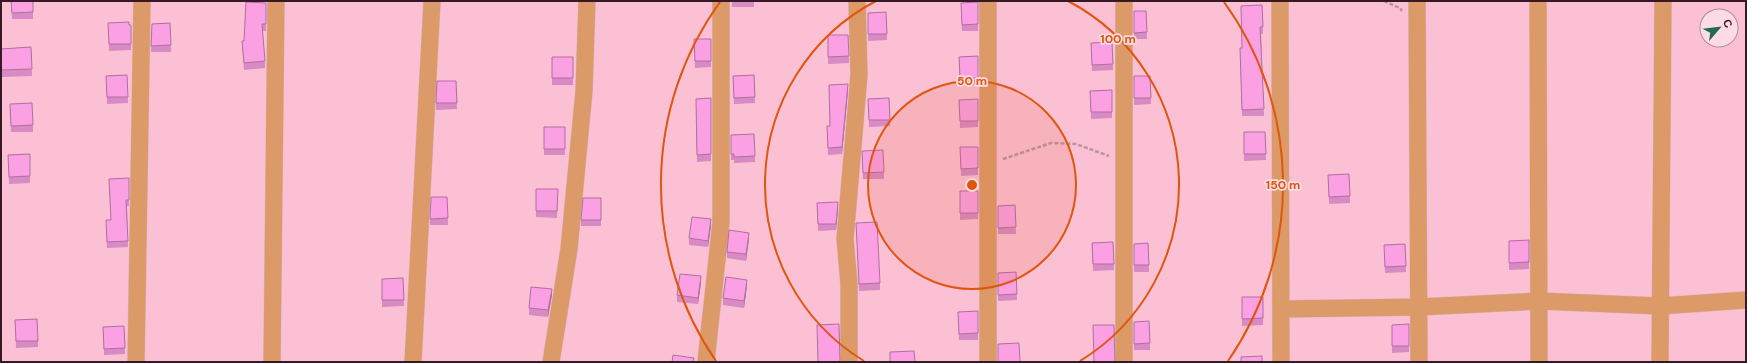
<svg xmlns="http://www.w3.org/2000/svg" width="1747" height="363" font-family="'DM Sans',sans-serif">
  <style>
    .green { fill: #fbc0d4; fill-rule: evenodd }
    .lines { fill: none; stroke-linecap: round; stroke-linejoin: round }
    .minor-casing { stroke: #d9b8c3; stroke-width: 18 }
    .path { stroke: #b696a1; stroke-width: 2.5; stroke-dasharray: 4 2; stroke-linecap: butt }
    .minor { stroke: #dc9a69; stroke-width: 17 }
    .wall { fill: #d78ac3 }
    .shaded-wall { fill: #af709f }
    .building { fill: #faa0e3; stroke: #af709f }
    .ring { fill: none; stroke: #df560d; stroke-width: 2 }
    .centre { fill: #df560d; stroke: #fddbe6; stroke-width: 2 }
    .ring-label { font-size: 12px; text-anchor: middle; font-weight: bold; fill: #df560d; stroke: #fddbe6; stroke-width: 3.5; stroke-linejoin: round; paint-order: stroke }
  </style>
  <rect width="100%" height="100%" fill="#fddbe6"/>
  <path class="green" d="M 1,1 L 1746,1 L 1746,362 L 1,362 ZM 1707,16 L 1731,16 L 1731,40 L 1707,40 Z"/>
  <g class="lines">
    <g class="minor-casing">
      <path id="minor" d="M 1124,1 L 1124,362
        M 1280,1 L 1281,362
        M 1417,1 L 1419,362
        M 1538,1 L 1539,362
        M 1281,309 L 1419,307 L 1539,301 L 1660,306 L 1746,300
        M 136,362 L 142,1
        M 272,362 L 276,1
        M 413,362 L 432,1
        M 551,362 L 569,249 L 584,91 L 587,1
        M 706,362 L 721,222 L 721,1
        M 849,362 L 849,284 L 845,239 L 859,75 L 857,1
        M 988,362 L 988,1
        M 1660,362 L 1663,1"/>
    </g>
    <path class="path" d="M 1384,1 L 1400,8 L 1402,11
      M 1003,159 L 1051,143 L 1076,144 L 1109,156"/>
    <use href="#minor" class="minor"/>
  </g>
  <path class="wall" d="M 11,1 L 33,1 L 33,19 L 12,19 Z
    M 732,1 L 754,1 L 754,7 L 732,7 Z
    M 978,2 L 978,31 L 962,31 L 961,3 Z
    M 266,3 L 266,31 L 262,31 L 265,61 L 265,68 L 244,70 L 242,41 L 244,41 Z
    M 1262,5 L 1263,34 L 1261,34 L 1264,116 L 1242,116 L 1240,54 L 1242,48 Z
    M 1134,11 L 1146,11 L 1147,39 L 1134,39 Z
    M 886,12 L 887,40 L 868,41 L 868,13 Z
    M 108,23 L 131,25 L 131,50 L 109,51 Z
    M 170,23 L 171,52 L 151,52 L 152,24 Z
    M 828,35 L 848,35 L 849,63 L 828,64 Z
    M 694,39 L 711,39 L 711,67 L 695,68 Z
    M 1112,42 L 1113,70 L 1092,71 L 1091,43 Z
    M 31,47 L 32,76 L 1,77 L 1,49 Z
    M 978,56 L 978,84 L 960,85 L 959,57 Z
    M 552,57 L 573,57 L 573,85 L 552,85 Z
    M 127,75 L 128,103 L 107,104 L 106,76 Z
    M 754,75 L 755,103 L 734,104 L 733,76 Z
    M 1134,76 L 1150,76 L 1151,104 L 1134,105 Z
    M 456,81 L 457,109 L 436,110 L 436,103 Z
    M 1112,90 L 1112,118 L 1091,119 L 1090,91 Z
    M 848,91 L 842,154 L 828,155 L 827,126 L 830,126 Z
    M 711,98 L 711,161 L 697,162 L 696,99 Z
    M 889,98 L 890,126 L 869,127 L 868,99 Z
    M 978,99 L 978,127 L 960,128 L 959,100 Z
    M 10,104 L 33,125 L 33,132 L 11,132 Z
    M 544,127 L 565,127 L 565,155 L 544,155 Z
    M 1244,132 L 1265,132 L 1266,160 L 1244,161 Z
    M 754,134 L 755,162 L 734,163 L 734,160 L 731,160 L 731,135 Z
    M 960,147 L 978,147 L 978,175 L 961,176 Z
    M 862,151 L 884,172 L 884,179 L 863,179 Z
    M 30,154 L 30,183 L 9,184 L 8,155 Z
    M 1349,174 L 1350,203 L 1329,204 L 1328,175 Z
    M 129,178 L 129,206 L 127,206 L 128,247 L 107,248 L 106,220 L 111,220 L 109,179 Z
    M 536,189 L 558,189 L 557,218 L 536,217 Z
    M 960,191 L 978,191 L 978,219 L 960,220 Z
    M 447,197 L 448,225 L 430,225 L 430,219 Z
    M 601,198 L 601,226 L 581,226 L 581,220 Z
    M 817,203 L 838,208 L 836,230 L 818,231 Z
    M 1015,205 L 1016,234 L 998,234 L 998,206 Z
    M 856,223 L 880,283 L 880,290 L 859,291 Z
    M 711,226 L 708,247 L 689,245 L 689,238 Z
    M 749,239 L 746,261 L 727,258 L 727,252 Z
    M 1529,240 L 1529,269 L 1509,270 L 1509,241 Z
    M 1113,242 L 1114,270 L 1093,271 L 1092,243 Z
    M 1148,243 L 1149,272 L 1134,272 L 1134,244 Z
    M 1405,244 L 1406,272 L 1385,273 L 1384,245 Z
    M 1016,272 L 1017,300 L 998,301 L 998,273 Z
    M 403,278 L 404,306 L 382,307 L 382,279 Z
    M 701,283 L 698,304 L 677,302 L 677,295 Z
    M 747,286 L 744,308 L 723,305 L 723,298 Z
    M 552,295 L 548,317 L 529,315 L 529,308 Z
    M 1242,297 L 1263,297 L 1263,325 L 1242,326 Z
    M 978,311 L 978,340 L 959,340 L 958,312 Z
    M 37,319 L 38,347 L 16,348 L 15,320 Z
    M 1149,321 L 1150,350 L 1134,350 L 1134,322 Z
    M 1409,324 L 1409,352 L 1392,353 L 1392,325 Z
    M 124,326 L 125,354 L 104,355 L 103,327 Z"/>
  <path class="shaded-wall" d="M 848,84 L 848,91 L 842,154 L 842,147 Z
    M 838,202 L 838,208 L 836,230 L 836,224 Z
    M 711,219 L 711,226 L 708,247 L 708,241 Z
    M 749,233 L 749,239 L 746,261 L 746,254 Z
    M 701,276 L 701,283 L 698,304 L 698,298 Z
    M 747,280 L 747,286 L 744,308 L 744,301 Z
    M 552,289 L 552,295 L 548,317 L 548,310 Z"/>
  <path class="building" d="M 11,1 L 33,1 L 33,12 L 12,13 Z
    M 246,2 L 266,3 L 266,24 L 262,24 L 265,61 L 244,63 L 242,41 L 244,41 Z
    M 978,2 L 978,24 L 962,25 L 961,3 Z
    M 1262,5 L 1263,27 L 1260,27 L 1264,109 L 1242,110 L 1240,48 L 1242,48 L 1241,6 Z
    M 1134,11 L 1146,11 L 1147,32 L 1134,33 Z
    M 886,12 L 887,34 L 868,34 L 868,13 Z
    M 129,22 L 129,25 L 131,25 L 131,44 L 109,44 L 108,23 Z
    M 170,23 L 171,45 L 151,46 L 152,24 Z
    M 828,35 L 848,35 L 849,56 L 828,57 Z
    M 694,39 L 711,39 L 711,61 L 695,61 Z
    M 1112,42 L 1113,64 L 1092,65 L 1091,43 Z
    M 31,47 L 32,69 L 1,70 L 1,49 Z
    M 978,56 L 978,78 L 960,78 L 959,57 Z
    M 552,57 L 573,57 L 573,78 L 552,78 Z
    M 127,75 L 128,97 L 107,97 L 106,76 Z
    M 754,75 L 755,97 L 734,98 L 733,76 Z
    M 1134,76 L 1150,76 L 1151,98 L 1134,98 Z
    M 437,81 L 456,81 L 457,103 L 436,103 Z
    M 848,84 L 842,147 L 828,148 L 827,126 L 830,126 L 829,85 Z
    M 1112,90 L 1112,112 L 1091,112 L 1090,91 Z
    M 711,98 L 711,154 L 697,155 L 696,99 Z
    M 889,98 L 890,120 L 869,120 L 868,99 Z
    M 978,99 L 978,121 L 960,121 L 959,100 Z
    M 32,103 L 33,125 L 11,126 L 10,104 Z
    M 544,127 L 565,127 L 565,149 L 544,149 Z
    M 1244,132 L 1265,132 L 1266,154 L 1244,154 Z
    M 754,134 L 755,156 L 734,157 L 734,154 L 731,154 L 731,135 Z
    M 960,147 L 978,147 L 978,168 L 961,169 Z
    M 883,150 L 884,172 L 863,173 L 862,151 Z
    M 30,154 L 30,176 L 9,177 L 8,155 Z
    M 1349,174 L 1350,196 L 1329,197 L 1328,175 Z
    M 129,178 L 129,200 L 126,200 L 128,241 L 107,242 L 106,220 L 111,220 L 109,179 Z
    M 536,189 L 558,189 L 557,211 L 536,211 Z
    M 960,191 L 978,191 L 978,213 L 960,213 Z
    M 431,197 L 447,197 L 448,218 L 430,219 Z
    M 583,198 L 601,198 L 601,220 L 581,220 Z
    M 838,202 L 836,224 L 818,224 L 817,203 Z
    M 1015,205 L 1016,227 L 998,228 L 998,206 Z
    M 692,217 L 711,219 L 708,241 L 689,238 Z
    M 877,222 L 880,283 L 859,284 L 856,223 Z
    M 729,230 L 749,233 L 746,254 L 727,252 Z
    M 1529,240 L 1529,262 L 1509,263 L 1509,241 Z
    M 1113,242 L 1114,264 L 1093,264 L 1092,243 Z
    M 1148,243 L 1149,265 L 1134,265 L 1134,244 Z
    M 1405,244 L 1406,266 L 1385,267 L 1384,245 Z
    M 1016,272 L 1017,294 L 998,295 L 998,273 Z
    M 680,274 L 701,276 L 698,298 L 677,295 Z
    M 726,277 L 747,280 L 744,301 L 723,298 Z
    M 403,278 L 404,300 L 382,300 L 382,279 Z
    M 531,287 L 552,289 L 548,310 L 529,308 Z
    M 1242,297 L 1263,297 L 1263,318 L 1242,319 Z
    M 978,311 L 978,333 L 959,334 L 958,312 Z
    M 37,319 L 38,341 L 16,341 L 15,320 Z
    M 1149,321 L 1150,343 L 1134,344 L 1134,322 Z
    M 839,324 L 840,362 L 818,362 L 817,325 Z
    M 1409,324 L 1409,346 L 1392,346 L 1392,325 Z
    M 1093,325 L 1114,325 L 1115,362 L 1094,362 Z
    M 124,326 L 125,348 L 104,349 L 103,327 Z
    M 1019,343 L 1020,362 L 998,362 L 998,344 Z
    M 914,351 L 915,362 L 890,362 L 890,352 Z
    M 673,355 L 694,358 L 693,362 L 672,362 Z
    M 1262,356 L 1262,362 L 1241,362 L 1241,357 Z"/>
  <circle cx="972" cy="185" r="104" fill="#df560d" fill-opacity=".12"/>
  <g class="ring">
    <circle cx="972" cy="185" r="104"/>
    <path d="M864 361A207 207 0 0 1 876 1M1068 1A207 207 0 0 1 1080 361"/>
    <path d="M716 361A311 311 0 0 1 720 2M1224 2A311 311 0 0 1 1228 361"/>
  </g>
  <circle cx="972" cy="185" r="6" class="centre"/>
  <g class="ring-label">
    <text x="1118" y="43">100 m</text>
    <text x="972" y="85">50 m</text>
    <text x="1283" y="189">150 m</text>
  </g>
  <rect width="1747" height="363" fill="none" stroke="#371925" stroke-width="4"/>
  <g transform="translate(1719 28) rotate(62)"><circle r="19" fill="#fddbe6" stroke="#ae8d99"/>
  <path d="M0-3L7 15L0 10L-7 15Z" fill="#24685a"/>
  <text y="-6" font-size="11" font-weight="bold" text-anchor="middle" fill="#371925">С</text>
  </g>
</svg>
